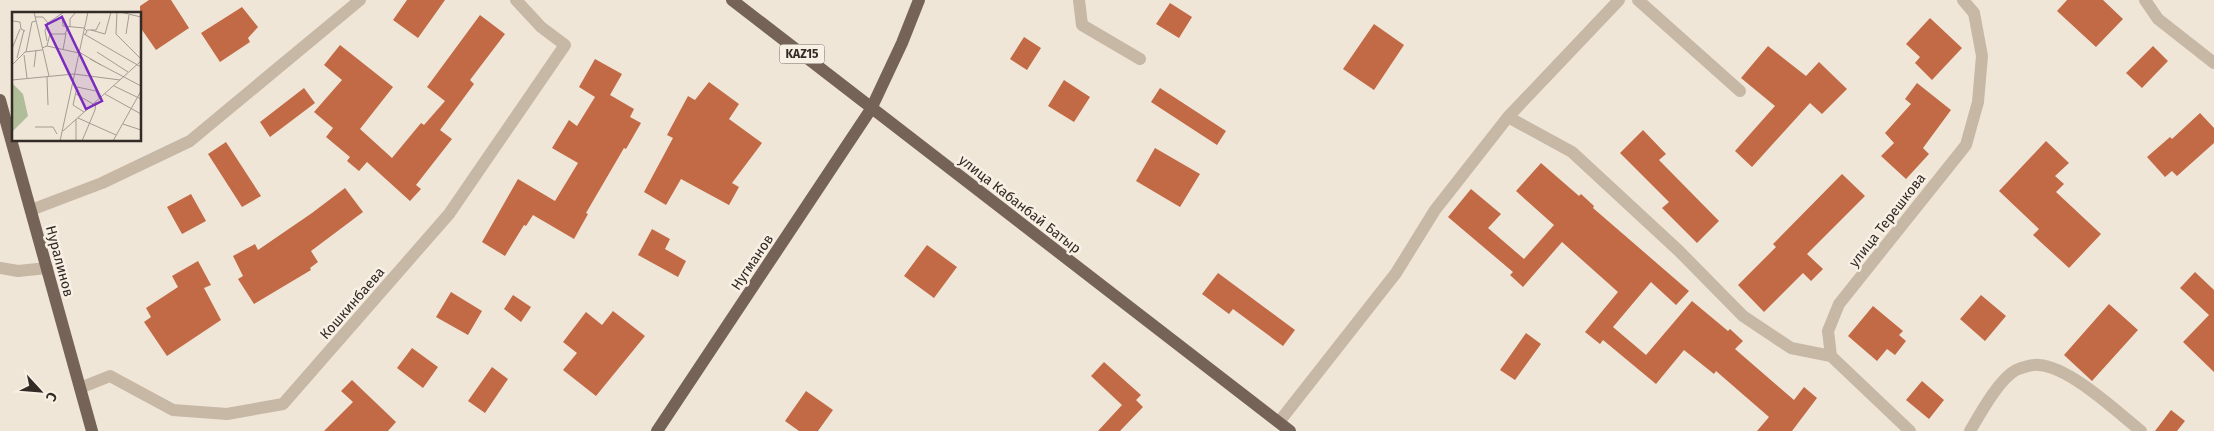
<svg xmlns="http://www.w3.org/2000/svg" width="2214" height="431" font-family="'Fira Sans',sans-serif">
  <style>
    .building { fill: #c16a45 }
    .lines { fill: none; stroke-linecap: round; stroke-linejoin: round }
    .minor { stroke: #c7b7a5; stroke-width: 12 }
    .major { stroke: #756357; stroke-width: 12 }
    .labels { text-anchor: middle; stroke-width: 5; stroke-linejoin: round; paint-order: stroke }
    .shield { fill: #f8f0e4; stroke: #6e665f; stroke-width: 1 }
    .shield-label { font-size: 12px; font-weight: bold; fill: #332b26 }
    .street-label { font-size: 14px; fill: #332b26; stroke: #f8f0e4 }
    .inset-road { fill: none; stroke: #a49b91; stroke-width: 1 }
    .view { fill: #7b2cbf; fill-opacity: 0.15; stroke: #7b2cbf; stroke-width: 2.5 }
    .inset-edge { fill: none; stroke: #332b26; stroke-width: 2.5 }
  </style>
  <rect width="100%" height="100%" fill="#f0e6d8"/>
  <path class="building" d="M 149,0 L 171,0 L 189,28 L 156,50 L 140,27 L 140,6 Z
    M 407,0 L 445,0 L 418,38 L 393,20 Z
    M 2067,0 L 2103,0 L 2123,19 L 2096,47 L 2057,11 Z
    M 1170,3 L 1192,17 L 1179,38 L 1156,24 Z
    M 242,7 L 258,27 L 248,38 L 250,42 L 220,62 L 201,33 Z
    M 480,15 L 505,34 L 470,80 L 474,84 L 440,130 L 452,139 L 416,185 L 421,189 L 410,201 L 367,162 L 359,171 L 347,161 L 350,157 L 326,137 L 333,128 L 314,112 L 342,80 L 324,65 L 340,45 L 393,87 L 360,129 L 392,158 L 421,123 L 424,125 L 445,101 L 427,87 Z
    M 1930,18 L 1962,48 L 1932,80 L 1915,63 L 1920,57 L 1906,44 Z
    M 1374,24 L 1404,45 L 1374,90 L 1343,69 Z
    M 1024,37 L 1041,48 L 1027,70 L 1010,59 Z
    M 1768,46 L 1806,76 L 1819,62 L 1847,89 L 1822,114 L 1810,103 L 1752,167 L 1735,151 L 1775,106 L 1741,78 Z
    M 2153,46 L 2168,61 L 2142,88 L 2126,73 Z
    M 595,59 L 622,74 L 610,95 L 634,109 L 630,117 L 641,123 L 626,149 L 624,148 L 586,213 L 588,214 L 574,239 L 533,215 L 526,226 L 524,225 L 505,256 L 482,242 L 518,179 L 555,201 L 578,163 L 552,148 L 569,120 L 577,126 L 595,97 L 579,87 Z
    M 1064,80 L 1090,97 L 1074,122 L 1048,106 Z
    M 709,82 L 739,104 L 729,119 L 762,143 L 732,183 L 739,187 L 729,205 L 681,179 L 666,205 L 644,192 L 673,138 L 667,135 L 688,96 L 695,100 Z
    M 1917,83 L 1951,110 L 1923,148 L 1929,154 L 1906,179 L 1881,156 L 1894,143 L 1885,133 L 1911,104 L 1905,99 Z
    M 304,88 L 315,103 L 270,137 L 260,122 Z
    M 1160,88 L 1226,131 L 1217,145 L 1151,102 Z
    M 2200,113 L 2214,128 L 2214,143 L 2177,176 L 2172,171 L 2165,177 L 2147,157 L 2170,137 L 2172,139 Z
    M 1643,130 L 1666,154 L 1659,160 L 1719,221 L 1697,243 L 1662,208 L 1669,202 L 1620,153 Z
    M 2046,141 L 2069,163 L 2055,176 L 2064,184 L 2056,192 L 2101,234 L 2069,268 L 2033,235 L 2039,229 L 1999,191 Z
    M 226,142 L 261,196 L 242,207 L 208,154 Z
    M 1155,148 L 1200,174 L 1180,207 L 1136,181 Z
    M 1541,163 L 1579,196 L 1581,194 L 1594,206 L 1593,208 L 1689,291 L 1676,305 L 1651,282 L 1613,327 L 1646,355 L 1692,301 L 1728,331 L 1730,329 L 1743,341 L 1735,349 L 1794,400 L 1804,387 L 1817,398 L 1792,431 L 1757,431 L 1769,417 L 1716,371 L 1714,374 L 1684,350 L 1656,384 L 1603,340 L 1600,344 L 1585,332 L 1618,292 L 1562,242 L 1523,287 L 1510,275 L 1513,272 L 1448,217 L 1471,189 L 1501,214 L 1488,228 L 1524,259 L 1554,225 L 1516,191 Z
    M 1842,174 L 1865,196 L 1807,254 L 1823,269 L 1811,281 L 1803,273 L 1764,312 L 1738,285 L 1776,247 L 1773,244 Z
    M 345,188 L 363,212 L 311,251 L 318,262 L 310,268 L 311,270 L 254,304 L 238,279 L 243,276 L 233,256 L 255,244 L 258,250 L 312,213 Z
    M 191,194 L 206,221 L 182,234 L 167,207 Z
    M 652,229 L 670,239 L 665,249 L 686,261 L 678,277 L 638,255 Z
    M 927,245 L 957,267 L 934,298 L 904,276 Z
    M 198,261 L 211,285 L 204,288 L 221,320 L 167,356 L 144,322 L 151,317 L 146,308 L 178,287 L 172,276 Z
    M 2195,272 L 2214,290 L 2214,372 L 2183,342 L 2209,315 L 2180,288 Z
    M 1218,273 L 1295,330 L 1283,346 L 1233,309 L 1229,314 L 1202,294 Z
    M 451,292 L 482,311 L 468,335 L 436,317 Z
    M 513,295 L 531,307 L 521,322 L 504,309 Z
    M 1981,295 L 2006,316 L 1985,341 L 1960,319 Z
    M 2109,304 L 2138,330 L 2092,381 L 2064,355 Z
    M 1873,306 L 1903,331 L 1899,335 L 1906,341 L 1895,355 L 1887,349 L 1877,361 L 1848,336 Z
    M 613,311 L 645,336 L 596,396 L 563,370 L 577,353 L 563,342 L 586,312 L 602,325 Z
    M 1526,333 L 1541,344 L 1515,380 L 1500,370 Z
    M 412,348 L 438,367 L 423,388 L 397,368 Z
    M 1104,362 L 1141,395 L 1136,400 L 1143,407 L 1120,431 L 1098,431 L 1122,405 L 1091,376 Z
    M 492,367 L 508,379 L 485,413 L 468,401 Z
    M 352,380 L 396,422 L 388,431 L 324,431 L 353,402 L 341,391 Z
    M 1922,381 L 1944,400 L 1929,419 L 1906,400 Z
    M 806,391 L 833,410 L 818,431 L 799,431 L 785,421 Z
    M 2171,410 L 2185,421 L 2177,431 L 2155,431 Z"/>
  <g class="lines">
    <path class="minor" d="M 1079,0 L 1082,25 L 1140,59
      M 1638,0 L 1740,91
      M 2145,0 L 2158,19 L 2214,63
      M 1508,117 L 1572,152 L 1679,251 L 1743,316 L 1791,348 L 1831,356
      M 31,210 L 102,183 L 190,141 L 360,0
      M 0,268 L 18,271 L 47,268
      M 80,388 L 110,376 L 173,410 L 227,414 L 283,404 L 449,214 L 565,45 L 541,27 L 516,0
      M 1279,422 L 1396,273 L 1435,210 L 1508,117 L 1619,0
      M 1910,431 L 1831,356 L 1828,331 L 1839,304 L 1966,145 L 1978,102 L 1982,56 L 1974,13 L 1963,0
      M 1970,431 C 1980,414 1999,379 2016,370 C 2021,368 2033,364 2039,365 C 2070,367 2117,412 2141,431"/>
    <path class="major" d="M 732,0 L 1290,431
      M 0,100 L 92,431
      M 657,431 L 871,109 L 902,43 L 919,0"/>
  </g>
  <g class="labels">
    <rect class="shield" x="779.5" y="44.5" width="45" height="19" rx="4"/>
    <g class="shield-label">
      <text x="802" y="58">KAZ15</text>
    </g>
    <g class="street-label">
      <text transform="translate(1020 204) rotate(38)" y="5">улица Кабанбай Батыр</text>
      <text transform="translate(1887 220) rotate(-52)" y="5">улица Терешкова</text>
      <text transform="translate(60 261) rotate(75)" y="5">Нуралинов</text>
      <text transform="translate(752 262) rotate(-56)" y="5">Нугманов</text>
      <text transform="translate(352 303) rotate(-49)" y="5">Кошкинбаева</text>
    </g>
  </g>
  <g transform="translate(12 12)">
    <rect width="129" height="129" fill="#f0e6d8"/>
    <path d="M 1,72 L 11,82 L 16,104 L 0,120 Z" fill="#afbe99"/>
    <path class="inset-road" d="M 22,0 L 37,64M 105,0 L 104,22 L 129,47M 108,0 L 129,5M 50,3 L 51,14 L 72,16 L 75,19 L 73,23M 23,5 L 31,5 L 36,11 L 52,0M 1,9 L 8,10 L 9,17 L 13,19M 58,15 L 58,7 L 64,0M 75,18 L 84,18 L 88,10M 79,18 L 93,22 L 99,0M 72,22 L 129,55M 114,22 L 117,3M 35,29 L 33,19 L 36,11M 35,34 L 67,41M 30,36 L 35,34 L 38,22 L 53,22 L 56,15M 0,37 L 8,17M 51,38 L 54,21M 14,40 L 20,10 L 24,9M 67,40 L 89,53M 85,40 L 116,60M 12,43 L 15,66M 5,46 L 12,18M 78,47 L 129,74M 0,53 L 13,40 L 30,38M 22,55 L 24,39M 35,65 L 36,93M 0,68 L 62,62 L 108,68M 102,74 L 129,87M 64,82 L 81,92M 93,82 L 129,102M 72,100 L 61,93 L 65,75 L 84,79 L 87,86M 66,106 L 104,123M 111,112 L 129,118M 23,115 L 41,115 L 45,122M 51,119 L 129,49M 48,129 L 76,0M 64,129 L 64,107M 70,129 L 83,98 L 84,90M 101,129 L 129,79"/>
    <path class="view" d="M 50,5 L 90,89 L 74,97 L 34,13 Z"/>
    <rect width="129" height="129" class="inset-edge"/>
  </g>
  <g transform="translate(40 391) rotate(116)" stroke="#f8f0e4" stroke-width="4" paint-order="stroke">
  <path d="M0-4L9 19L0 12L-9 19Z" fill="#332b26"/>
  <text y="-8" font-size="14" font-weight="bold" text-anchor="middle" fill="#332b26">С</text>
  </g>
</svg>
